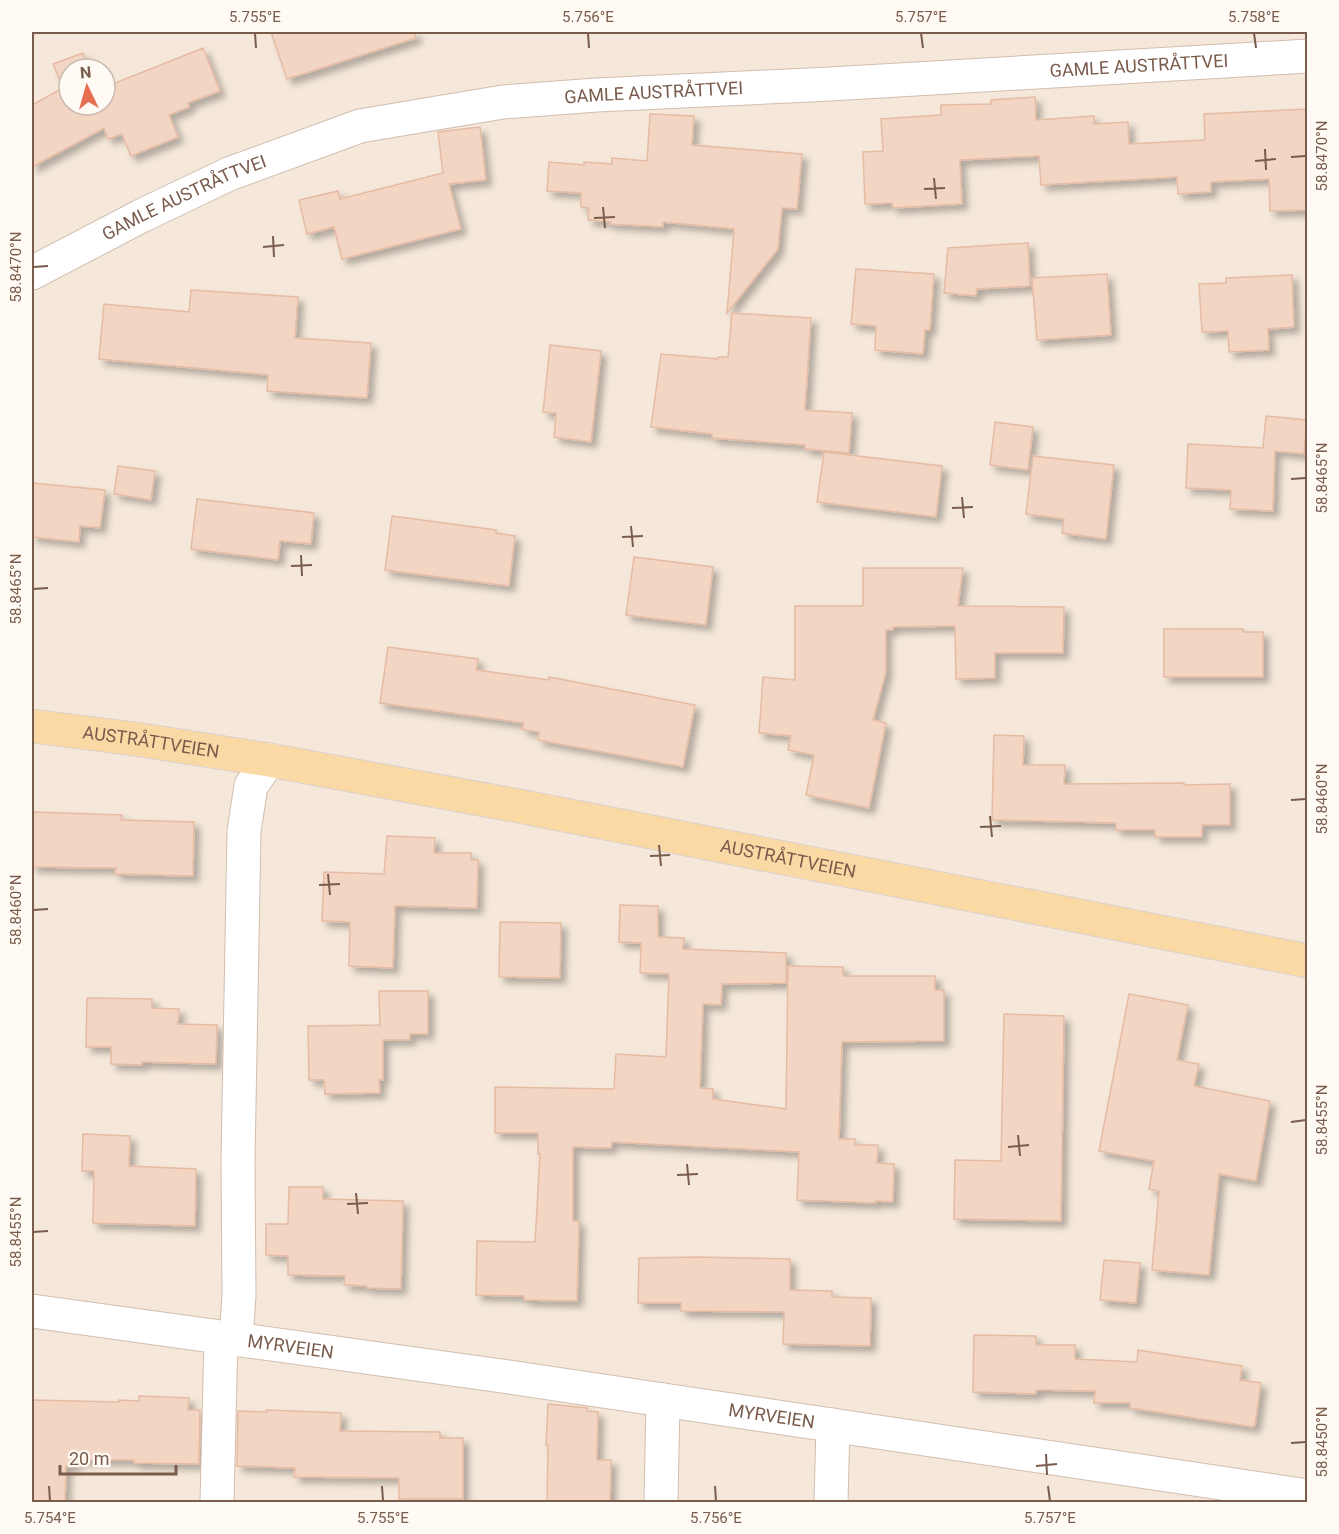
<svg xmlns="http://www.w3.org/2000/svg" width="1339" height="1534" font-family="Roboto,sans-serif">
  <style>
    .residential { fill: #f5e8da; fill-rule: evenodd }
    .building { fill: #f3d5c3; stroke: #e6bba3; stroke-width: 1.5; filter: url(#shadow) }
    .lines { fill: none; stroke-linecap: round; stroke-linejoin: round }
    .minor-casing { stroke: #d1beb0; stroke-width: 35 }
    .major-casing { stroke: #dad1cd; stroke-width: 35 }
    .minor { stroke: #fff; stroke-width: 33 }
    .major { stroke: #fbd9a5; stroke-width: 33 }
    .ticks { fill: none; stroke: #7a5c4d; stroke-width: 2 }
    .labels { text-anchor: middle; stroke-width: 5; stroke-linejoin: round; paint-order: stroke }
    .street-label { font-size: 18px; fill: #7a5c4d; stroke: #fffaf3 }
    .neatline { fill: none; stroke: #7a5c4d; stroke-width: 2 }
    .ticks-label { font-size: 15px; text-anchor: middle; fill: #7a5c4d }
  </style>
  <defs>
    <filter id="shadow"><feDropShadow dx="5.5" dy="5.5" stdDeviation="3" flood-color="#0004"/></filter>
  </defs>
  <rect width="100%" height="100%" fill="#fdf6ec"/>
  <path class="residential" d="M 32,32 L 1307,32 L 1307,1502 L 32,1502 ZM 69,69 L 105,69 L 105,105 L 69,105 Z"/>
  <path class="building" d="M 271,32 L 415,32 L 416,38 L 287,79 Z
    M 203,48 L 220,91 L 188,103 L 189,107 L 169,115 L 178,137 L 131,156 L 122,134 L 108,139 L 104,128 L 32,167 L 32,105 L 63,88 L 53,64 L 83,53 L 89,69 L 69,69 L 69,105 L 105,105 L 105,87 Z
    M 1035,97 L 1036,120 L 1094,116 L 1094,124 L 1128,122 L 1129,144 L 1205,140 L 1204,114 L 1308,109 L 1308,210 L 1270,211 L 1269,179 L 1211,182 L 1211,192 L 1178,194 L 1177,177 L 1041,185 L 1039,156 L 960,160 L 962,204 L 893,208 L 892,203 L 865,204 L 863,152 L 883,151 L 881,119 L 941,115 L 941,105 L 991,104 L 991,100 Z
    M 650,114 L 694,116 L 692,145 L 802,154 L 797,209 L 782,208 L 778,249 L 727,313 L 734,229 L 663,222 L 663,227 L 610,224 L 611,222 L 588,220 L 589,208 L 581,207 L 581,193 L 547,191 L 549,162 L 584,165 L 584,162 L 612,164 L 612,158 L 647,161 Z
    M 480,127 L 486,180 L 449,184 L 461,229 L 342,259 L 334,227 L 307,234 L 299,200 L 338,191 L 340,199 L 443,173 L 438,132 Z
    M 1028,243 L 1030,286 L 977,289 L 976,296 L 944,293 L 948,248 Z
    M 856,269 L 934,274 L 930,330 L 925,330 L 923,354 L 875,350 L 876,326 L 851,324 Z
    M 1107,274 L 1111,335 L 1037,340 L 1032,278 Z
    M 1292,275 L 1294,327 L 1268,329 L 1269,350 L 1229,352 L 1228,331 L 1202,332 L 1199,284 L 1226,283 L 1226,278 Z
    M 191,290 L 298,297 L 295,338 L 371,343 L 367,398 L 267,391 L 268,375 L 99,359 L 104,304 L 189,312 Z
    M 732,313 L 811,318 L 805,410 L 852,413 L 849,453 L 805,449 L 805,445 L 712,438 L 712,434 L 651,427 L 661,354 L 718,359 L 718,357 L 728,357 Z
    M 550,345 L 601,351 L 591,442 L 554,437 L 556,413 L 543,412 Z
    M 1266,416 L 1307,420 L 1304,454 L 1275,451 L 1273,511 L 1230,509 L 1231,490 L 1186,488 L 1188,444 L 1263,448 Z
    M 995,422 L 1033,427 L 1028,470 L 990,465 Z
    M 824,452 L 942,466 L 936,517 L 817,502 Z
    M 1033,456 L 1114,465 L 1106,539 L 1062,533 L 1064,519 L 1026,514 Z
    M 118,466 L 155,471 L 151,500 L 114,494 Z
    M 32,483 L 105,490 L 100,528 L 80,526 L 79,542 L 32,537 Z
    M 197,499 L 314,513 L 311,544 L 280,541 L 278,560 L 191,549 Z
    M 392,516 L 496,530 L 496,533 L 515,536 L 509,586 L 385,570 Z
    M 634,557 L 713,567 L 706,625 L 626,615 Z
    M 863,568 L 963,568 L 958,606 L 1064,607 L 1063,653 L 995,653 L 995,678 L 956,679 L 955,626 L 893,627 L 893,630 L 886,630 L 886,672 L 873,720 L 886,723 L 869,808 L 806,795 L 814,755 L 788,750 L 791,736 L 759,733 L 763,677 L 795,680 L 795,606 L 863,606 Z
    M 1164,629 L 1243,629 L 1243,632 L 1263,632 L 1263,677 L 1164,677 Z
    M 388,647 L 478,659 L 476,670 L 549,680 L 549,677 L 695,705 L 683,767 L 538,740 L 539,732 L 522,729 L 524,723 L 380,703 Z
    M 994,735 L 1024,736 L 1023,765 L 1065,765 L 1064,784 L 1184,783 L 1184,785 L 1230,784 L 1230,825 L 1202,825 L 1202,837 L 1155,837 L 1155,830 L 1116,830 L 1116,823 L 992,820 Z
    M 32,812 L 122,815 L 121,820 L 194,822 L 193,876 L 115,874 L 116,868 L 32,867 Z
    M 387,836 L 435,838 L 434,853 L 471,853 L 471,860 L 478,860 L 477,908 L 395,906 L 393,968 L 349,966 L 350,922 L 322,921 L 324,872 L 384,874 Z
    M 620,905 L 658,906 L 658,937 L 684,938 L 683,949 L 786,953 L 786,983 L 722,984 L 721,1005 L 703,1004 L 700,1088 L 713,1089 L 713,1099 L 786,1109 L 788,966 L 843,967 L 843,976 L 935,976 L 935,990 L 944,990 L 944,1041 L 842,1042 L 839,1139 L 855,1139 L 855,1145 L 878,1145 L 877,1163 L 894,1164 L 893,1202 L 876,1201 L 876,1203 L 797,1200 L 799,1152 L 612,1142 L 611,1148 L 573,1147 L 573,1221 L 579,1221 L 577,1301 L 524,1300 L 524,1296 L 476,1295 L 477,1241 L 535,1242 L 540,1154 L 538,1154 L 538,1133 L 495,1133 L 495,1087 L 614,1089 L 616,1054 L 666,1057 L 669,974 L 640,973 L 641,943 L 619,942 Z
    M 500,922 L 561,923 L 560,978 L 499,977 Z
    M 379,991 L 428,991 L 428,1034 L 410,1034 L 410,1040 L 383,1040 L 383,1080 L 379,1080 L 380,1093 L 325,1094 L 324,1080 L 309,1080 L 308,1026 L 380,1025 Z
    M 1129,994 L 1188,1005 L 1177,1060 L 1199,1064 L 1194,1086 L 1270,1101 L 1256,1181 L 1219,1174 L 1209,1275 L 1152,1270 L 1159,1191 L 1149,1189 L 1154,1161 L 1099,1151 Z
    M 87,998 L 152,999 L 152,1008 L 179,1009 L 178,1024 L 217,1025 L 216,1064 L 142,1062 L 142,1065 L 111,1064 L 111,1047 L 86,1047 Z
    M 1004,1014 L 1064,1016 L 1061,1221 L 954,1219 L 955,1160 L 1001,1161 Z
    M 83,1134 L 130,1136 L 129,1166 L 196,1169 L 195,1226 L 93,1223 L 94,1171 L 82,1171 Z
    M 289,1187 L 323,1187 L 323,1199 L 403,1201 L 401,1289 L 367,1288 L 367,1286 L 344,1285 L 345,1276 L 288,1275 L 288,1256 L 266,1255 L 266,1224 L 288,1224 Z
    M 698,1257 L 790,1259 L 790,1290 L 832,1291 L 832,1297 L 871,1298 L 870,1346 L 783,1344 L 784,1312 L 681,1311 L 681,1303 L 638,1303 L 639,1258 Z
    M 1104,1260 L 1140,1263 L 1136,1303 L 1100,1300 Z
    M 974,1335 L 1036,1336 L 1036,1345 L 1075,1345 L 1075,1359 L 1137,1362 L 1138,1350 L 1242,1366 L 1240,1380 L 1261,1383 L 1255,1425 L 1253,1427 L 1130,1408 L 1130,1403 L 1094,1403 L 1095,1391 L 1036,1390 L 1036,1394 L 973,1392 Z
    M 139,1396 L 189,1398 L 188,1410 L 200,1410 L 199,1464 L 134,1463 L 134,1460 L 75,1460 L 75,1466 L 66,1466 L 65,1503 L 32,1503 L 32,1400 L 119,1402 L 119,1400 L 139,1401 Z
    M 548,1404 L 587,1408 L 587,1411 L 598,1412 L 597,1460 L 611,1460 L 610,1503 L 547,1503 L 548,1445 L 546,1445 Z
    M 266,1410 L 341,1413 L 340,1431 L 440,1432 L 440,1438 L 463,1438 L 463,1499 L 399,1499 L 399,1478 L 294,1477 L 295,1468 L 237,1466 L 238,1411 L 266,1412 Z"/>
  <g class="lines">
    <g class="minor-casing">
      <g id="minor">
        <path id="s1" d="M 32,273 L 141,216 L 229,174 L 360,126 L 437,113 L 503,102 L 597,95 L 830,84 L 1308,56"/>
        <path id="s2" d="M 32,1311 L 502,1376 L 1308,1496"/>
        <path d="M 236,1340 L 239,1295 L 238,1161 L 244,831 L 251,786 L 269,760"/>
        <path d="M 217,1502 L 221,1338"/>
        <path d="M 661,1502 L 663,1400"/>
        <path d="M 831,1502 L 833,1425"/>
      </g>
    </g>
    <g class="major-casing">
      <g id="major">
        <path id="s3" d="M 32,726 L 135,739 L 269,760 L 524,807 L 1308,961"/>
      </g>
    </g>
    <use href="#minor" class="minor"/>
    <use href="#major" class="major"/>
  </g>
  <path class="ticks" d="M 255,33 L 256,48M 588,33 L 589,48M 921,33 L 923,48M 1254,33 L 1256,48M 1265,149 L 1266,170M 1291,157 L 1306,156M 1255,161 L 1276,159M 934,178 L 936,199M 924,189 L 945,188M 603,207 L 605,228M 594,218 L 615,217M 273,236 L 274,257M 263,247 L 284,245M 33,267 L 48,266M 1291,479 L 1306,478M 962,497 L 964,518M 952,508 L 973,507M 631,526 L 633,547M 622,537 L 643,536M 301,555 L 302,576M 291,566 L 312,565M 33,589 L 48,588M 1291,800 L 1306,799M 990,816 L 992,837M 980,827 L 1001,826M 659,845 L 661,866M 650,856 L 670,855M 328,874 L 330,895M 319,885 L 340,884M 33,910 L 48,909M 1291,1122 L 1306,1120M 1018,1135 L 1020,1156M 1008,1147 L 1029,1145M 687,1164 L 689,1185M 677,1175 L 698,1174M 356,1193 L 358,1214M 347,1204 L 368,1203M 33,1232 L 48,1231M 1291,1443 L 1306,1442M 1046,1454 L 1047,1475M 1036,1466 L 1057,1464M 49,1486 L 50,1501M 382,1486 L 383,1501M 715,1486 L 716,1501M 1048,1486 L 1050,1501"/>
  <g class="labels">
    <g class="street-label">
      <text dy="6" stroke="none"><textPath href="#s1" startOffset="1142">GAMLE AUSTRÅTTVEI</textPath></text>
      <text dy="6" stroke="none"><textPath href="#s1" startOffset="656">GAMLE AUSTRÅTTVEI</textPath></text>
      <text dy="6" stroke="none"><textPath href="#s1" startOffset="170">GAMLE AUSTRÅTTVEI</textPath></text>
      <text dy="6" stroke="none"><textPath href="#s3" startOffset="120">AUSTRÅTTVEIEN</textPath></text>
      <text dy="6" stroke="none"><textPath href="#s3" startOffset="768">AUSTRÅTTVEIEN</textPath></text>
      <text dy="6" stroke="none"><textPath href="#s2" startOffset="261">MYRVEIEN</textPath></text>
      <text dy="6" stroke="none"><textPath href="#s2" startOffset="747">MYRVEIEN</textPath></text>
    </g>
  </g>
  <rect width="1339" height="1534" fill="none" stroke="#fffaf3" stroke-width="66"/>
  <g transform="translate(87 87) rotate(355)"><circle r="28" fill="#fffaf3" stroke="#cabbb1" stroke-width="1.5"/>
  <path d="M0-4.5L10 22L0 15L-10 22Z" fill="#e76f51"/>
  <text y="-9" font-size="16" font-weight="bold" text-anchor="middle" fill="#7a5c4d">N</text>
  </g>
  <path d="M60 1465v9h116v-9" fill="none" stroke="#7a5c4d" stroke-width="3"/>
  <text x="69" y="1465" font-size="18" fill="#7a5c4d" stroke="#fffaf3" stroke-width="4.5" paint-order="stroke">20 m</text>
  <rect x="33" y="33" width="1273" height="1468" class="neatline"/>
  <g class="ticks-label">
    <text x="255" y="22">5.755°E</text>
    <text x="588" y="22">5.756°E</text>
    <text x="921" y="22">5.757°E</text>
    <text x="1254" y="22">5.758°E</text>
    <text transform="translate(1322 156) rotate(-90)" y="5">58.8470°N</text>
    <text transform="translate(16 267) rotate(-90)" y="5">58.8470°N</text>
    <text transform="translate(1322 478) rotate(-90)" y="5">58.8465°N</text>
    <text transform="translate(16 589) rotate(-90)" y="5">58.8465°N</text>
    <text transform="translate(1322 799) rotate(-90)" y="5">58.8460°N</text>
    <text transform="translate(16 910) rotate(-90)" y="5">58.8460°N</text>
    <text transform="translate(1322 1120) rotate(-90)" y="5">58.8455°N</text>
    <text transform="translate(16 1232) rotate(-90)" y="5">58.8455°N</text>
    <text transform="translate(1322 1442) rotate(-90)" y="5">58.8450°N</text>
    <text x="50" y="1523">5.754°E</text>
    <text x="383" y="1523">5.755°E</text>
    <text x="716" y="1523">5.756°E</text>
    <text x="1050" y="1523">5.757°E</text>
  </g>
</svg>
